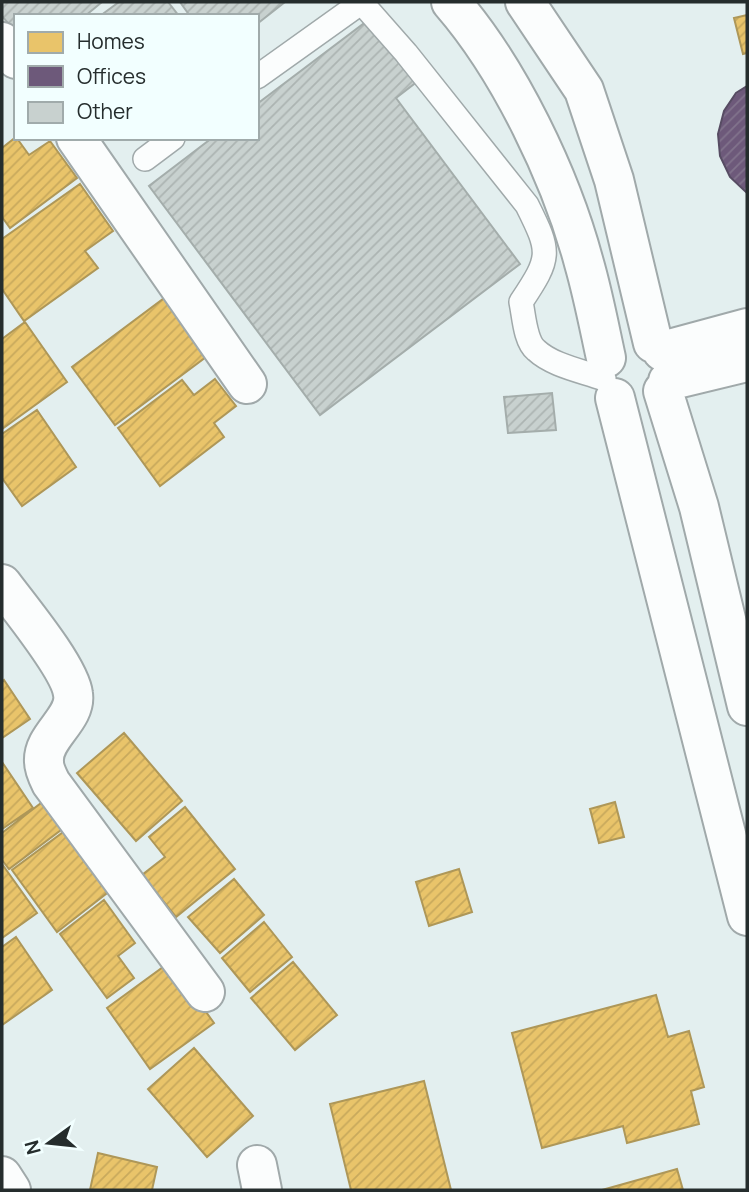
<svg xmlns="http://www.w3.org/2000/svg" width="749" height="1192" font-family="Manrope,sans-serif">
  <style>
    .homes { fill: url(#homes-hatch); stroke: #ae9758; stroke-width: 2 }
    .offices { fill: url(#offices-hatch); stroke: #574c63; stroke-width: 2 }
    .building { fill: url(#building-hatch); stroke: #a4adab; stroke-width: 2 }
    .lines { fill: none; stroke-linecap: round; stroke-linejoin: round }
    .lane-casing { stroke: #a0a9aa; stroke-width: 26 }
    .street-casing { stroke: #a0a9aa; stroke-width: 42 }
    .lane { stroke: #fbfdfd; stroke-width: 23 }
    .street { stroke: #fbfdfd; stroke-width: 38 }
  </style>
  <defs>
    <pattern id="homes-hatch" width="6" height="6" patternUnits="userSpaceOnUse" patternTransform="scale(1.75)"><rect width="6" height="6" fill="#e9c46a"/><path d="M-1 1l2-2M0 6l6-6M5 7l2-2" fill="none" stroke="#c8a95c"/></pattern>
    <pattern id="offices-hatch" width="6" height="6" patternUnits="userSpaceOnUse" patternTransform="scale(1.75)"><rect width="6" height="6" fill="#6d597a"/><path d="M-1 1l2-2M0 6l6-6M5 7l2-2" fill="none" stroke="#81738c"/></pattern>
    <pattern id="building-hatch" width="6" height="6" patternUnits="userSpaceOnUse" patternTransform="scale(1.75)"><rect width="6" height="6" fill="#c8d1cf"/><path d="M-1 1l2-2M0 6l6-6M5 7l2-2" fill="none" stroke="#acb4b2"/></pattern>
  </defs>
  <rect width="100%" height="100%" fill="#e3efef"/>
  <path class="homes" d="M 747,15 L 747,53 L 743,54 L 734,18 Z
    M 16,137 L 29,155 L 50,141 L 77,178 L 10,228 L 2,217 L 2,148 Z
    M 80,184 L 113,231 L 85,251 L 98,268 L 24,321 L 2,289 L 2,239 Z
    M 167,296 L 210,354 L 115,425 L 72,367 Z
    M 25,322 L 67,382 L 2,429 L 2,339 Z
    M 215,379 L 236,406 L 214,423 L 224,437 L 160,486 L 118,428 L 182,380 L 194,395 Z
    M 37,410 L 76,467 L 22,506 L 2,478 L 2,434 Z
    M 4,680 L 30,719 L 2,738 L 2,682 Z
    M 124,733 L 182,801 L 136,841 L 77,773 Z
    M 2,762 L 33,808 L 2,829 Z
    M 45,800 L 65,827 L 9,869 L 2,860 L 2,833 Z
    M 615,802 L 624,837 L 599,843 L 590,809 Z
    M 185,807 L 235,869 L 176,917 L 142,875 L 165,857 L 149,837 Z
    M 66,830 L 111,890 L 57,932 L 12,870 Z
    M 2,864 L 37,913 L 2,938 Z
    M 459,869 L 472,912 L 429,926 L 416,882 Z
    M 234,879 L 264,915 L 220,953 L 188,917 Z
    M 104,900 L 135,943 L 118,956 L 134,978 L 107,998 L 60,934 Z
    M 264,922 L 292,957 L 250,992 L 222,958 Z
    M 16,937 L 52,990 L 2,1025 L 2,947 Z
    M 170,962 L 214,1023 L 150,1069 L 107,1008 Z
    M 293,962 L 337,1015 L 295,1050 L 251,998 Z
    M 656,995 L 668,1037 L 689,1031 L 704,1087 L 691,1091 L 699,1124 L 627,1143 L 623,1126 L 542,1148 L 512,1033 Z
    M 194,1048 L 253,1116 L 207,1157 L 148,1089 Z
    M 424,1081 L 451,1190 L 351,1190 L 330,1104 Z
    M 98,1153 L 157,1167 L 152,1190 L 90,1190 Z
    M 677,1169 L 683,1190 L 602,1190 Z"/>
  <path class="offices" d="M 747,86 L 747,193 L 730,177 L 720,156 L 718,134 L 724,111 L 736,93 Z"/>
  <path class="building" d="M 2,2 L 102,2 L 85,16 L 16,16 L 16,33 L 2,16 Z
    M 119,2 L 168,2 L 179,16 L 100,16 Z
    M 180,2 L 285,2 L 257,24 L 257,16 L 190,16 Z
    M 371,18 L 418,81 L 396,98 L 520,264 L 320,415 L 149,186 L 212,138 L 257,138 L 257,104 Z
    M 552,393 L 556,430 L 508,433 L 504,397 Z"/>
  <g class="lines">
    <g class="lane-casing">
      <path id="lane" d="M 361,2 L 406,53 L 527,205 C 551,253 551,257 521,302 C 524,316 525,341 536,350 C 553,366 583,371 604,379
        M 257,77 L 362,2
        M 145,159 L 173,138"/>
    </g>
    <g class="street-casing">
      <path id="street" d="M 451,2 C 510,70 561,177 584,263 C 593,294 599,326 606,358
        M 525,2 L 584,90 L 614,180 L 653,343
        M 2,42 L 16,59
        M 76,138 L 247,384
        M 662,351 L 747,328
        M 668,381 L 747,362
        M 663,391 L 699,507 L 747,706
        M 615,398 L 747,916
        M 2,584 C 19,607 70,668 73,694 C 77,719 42,736 44,762 C 44,769 48,777 51,783 L 205,992
        M 257,1165 L 262,1190
        M 2,1176 L 11,1190"/>
    </g>
    <use href="#lane" class="lane"/>
    <use href="#street" class="street"/>
  </g>
  <rect width="749" height="1192" fill="none" stroke="#252d2d" stroke-width="7"/>
  <rect x="14" y="14" width="245" height="126" fill="#f2ffff" stroke="#a0abab" stroke-width="2"/>
  <rect x="28" y="32" width="35" height="21" fill="#e9c46a" stroke="#a0abab" stroke-width="2"/>
  <text x="77" y="49" font-size="21" fill="#252d2d">Homes</text>
  <rect x="28" y="66" width="35" height="21" fill="#6d597a" stroke="#a0abab" stroke-width="2"/>
  <text x="77" y="84" font-size="21" fill="#252d2d">Offices</text>
  <rect x="28" y="102" width="35" height="21" fill="#c8d1cf" stroke="#a0abab" stroke-width="2"/>
  <text x="77" y="119" font-size="21" fill="#252d2d">Other</text>
  <g transform="translate(49 1143) rotate(255)" stroke="#f2ffff" stroke-width="5" paint-order="stroke">
  <path d="M0-5L12 26L0 18L-12 26Z" fill="#252d2d"/>
  <text y="-10" font-size="19" font-weight="bold" text-anchor="middle" fill="#252d2d">N</text>
  </g>
</svg>
